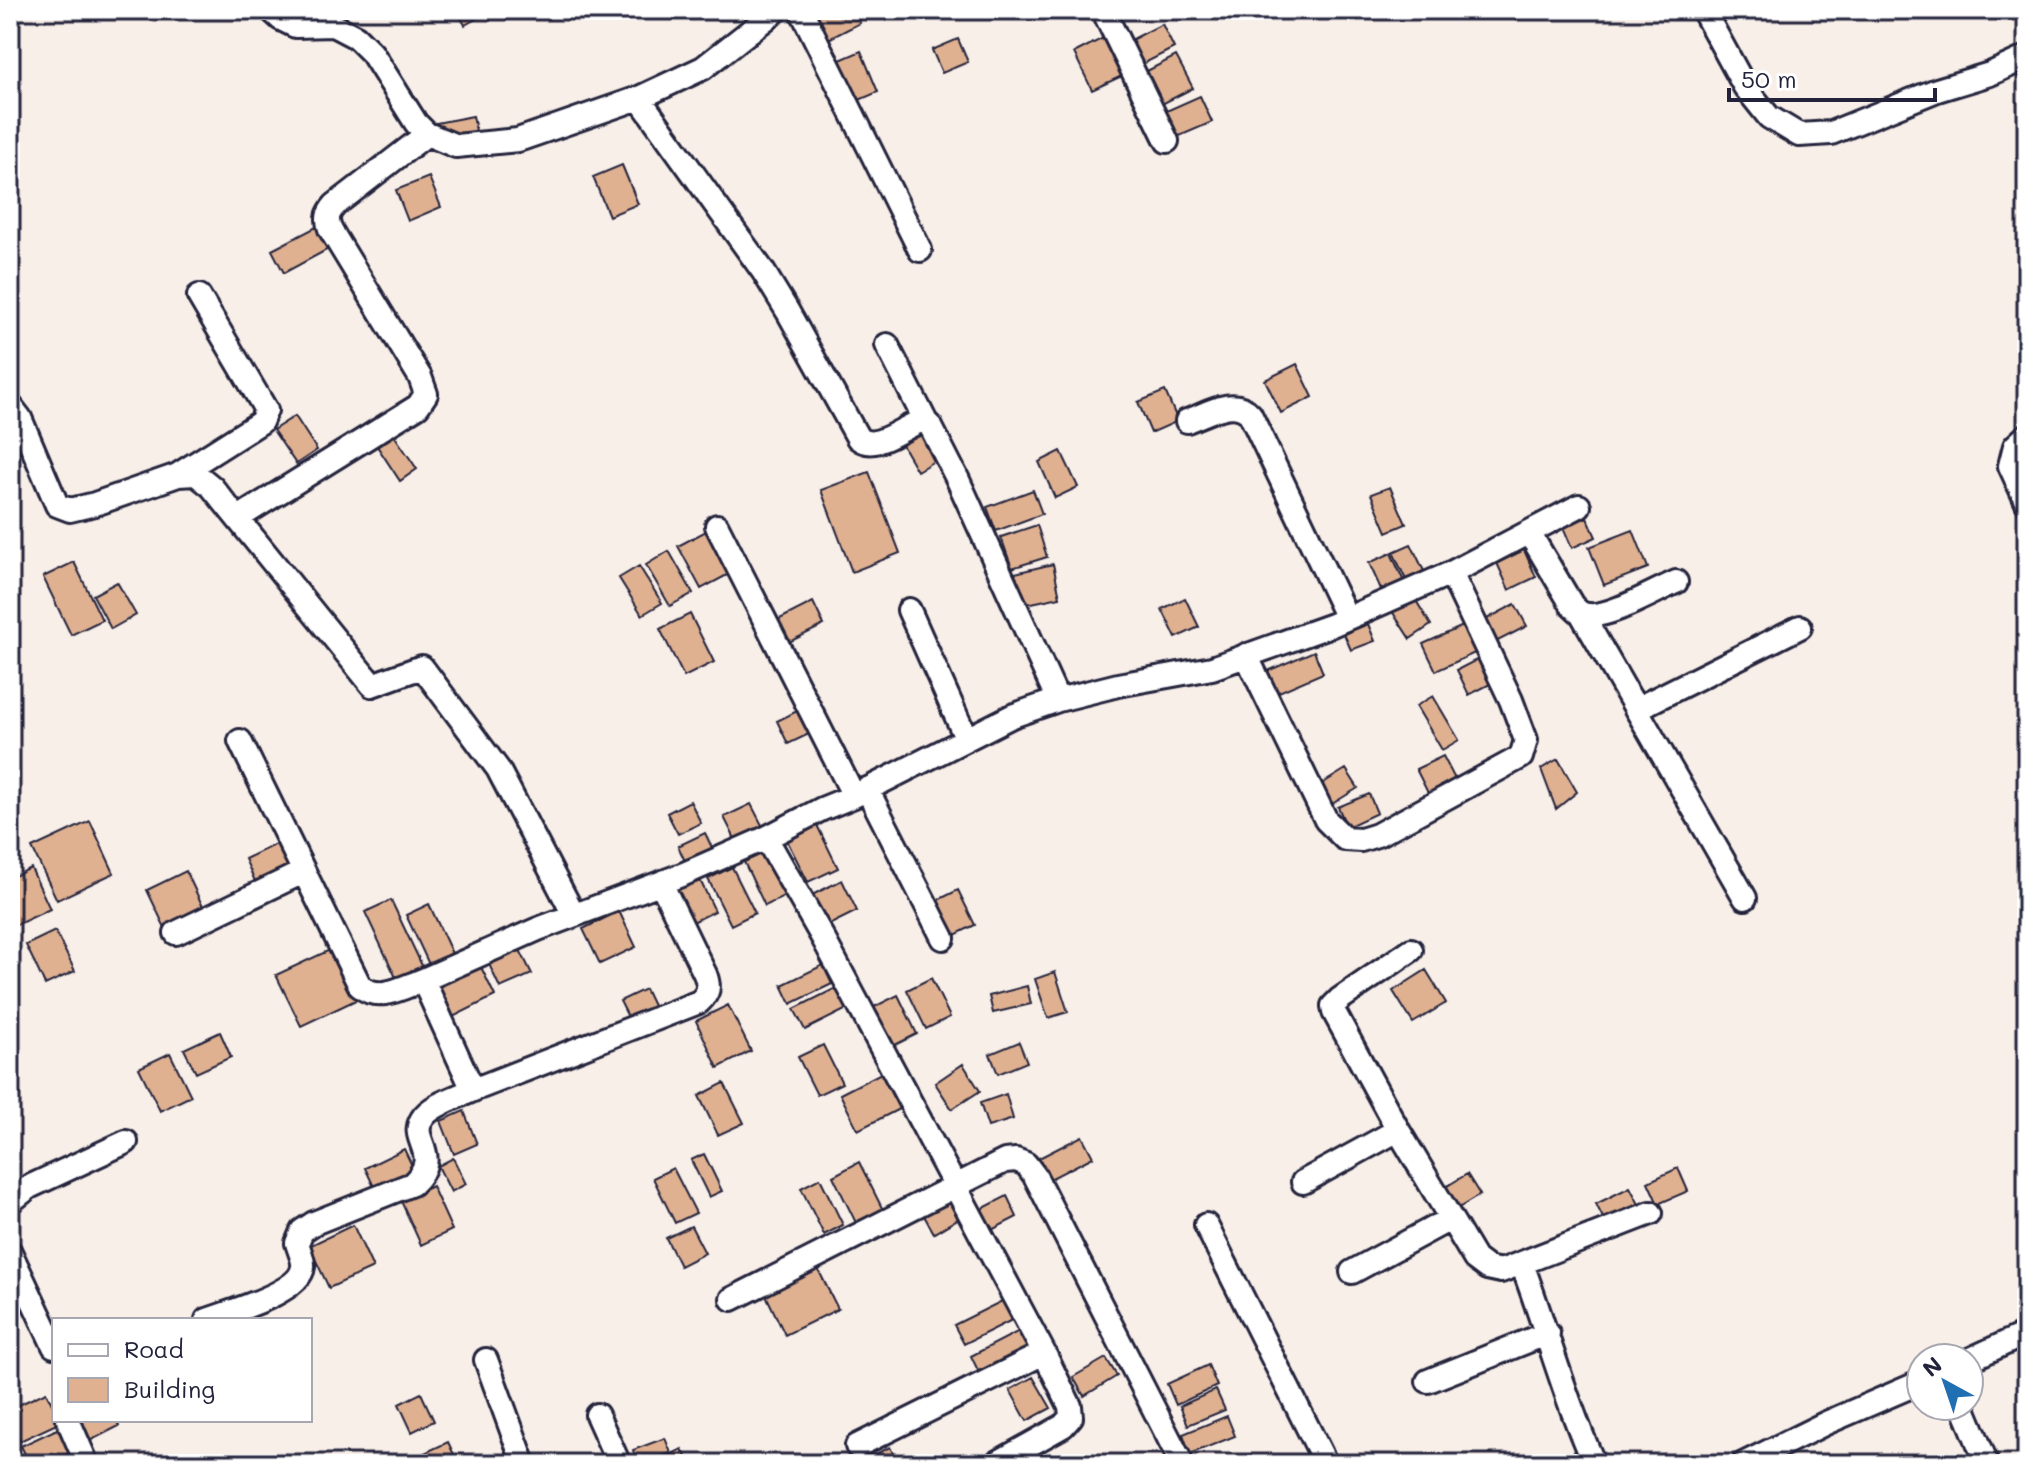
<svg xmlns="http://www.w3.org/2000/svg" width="2037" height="1474" font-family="Mali,sans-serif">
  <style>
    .building { fill: #e0b191; stroke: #22223b; stroke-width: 2 }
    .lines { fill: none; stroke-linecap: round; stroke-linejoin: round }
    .minor-casing { stroke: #22223b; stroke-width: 28 }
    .minor { stroke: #fff; stroke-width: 22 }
  </style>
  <rect width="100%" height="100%" fill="#f9efe9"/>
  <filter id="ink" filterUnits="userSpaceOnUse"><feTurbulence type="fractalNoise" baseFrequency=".0125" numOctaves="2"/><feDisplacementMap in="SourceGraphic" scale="16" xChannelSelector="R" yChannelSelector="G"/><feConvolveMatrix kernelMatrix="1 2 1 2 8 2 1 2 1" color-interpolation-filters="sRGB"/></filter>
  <g filter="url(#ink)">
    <path class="building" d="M 456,10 L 492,10 L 465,25 Z
      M 814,10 L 854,10 L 860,23 L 825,41 L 810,12 Z
      M 1162,24 L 1174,48 L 1139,66 L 1127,42 Z
      M 1105,37 L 1124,75 L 1092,90 L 1074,53 Z
      M 958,39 L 968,62 L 942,73 L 932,50 Z
      M 861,51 L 878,92 L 857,101 L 840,60 Z
      M 1176,56 L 1193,88 L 1162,104 L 1145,72 Z
      M 1200,96 L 1212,122 L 1175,138 L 1164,112 Z
      M 473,116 L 476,131 L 438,137 L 436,123 Z
      M 622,165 L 638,204 L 609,216 L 593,177 Z
      M 429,177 L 441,207 L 408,221 L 396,190 Z
      M 320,225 L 332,247 L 284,273 L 272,250 Z
      M 1297,364 L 1313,397 L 1281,413 L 1265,380 Z
      M 1165,391 L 1178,421 L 1151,433 L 1138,402 Z
      M 295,416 L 317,450 L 296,464 L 273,430 Z
      M 921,424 L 941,457 L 917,471 L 898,438 Z
      M 394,435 L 417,469 L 400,481 L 377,446 Z
      M 1061,451 L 1078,487 L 1055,498 L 1039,462 Z
      M 869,472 L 900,553 L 852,572 L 821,490 Z
      M 1390,487 L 1406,524 L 1387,532 L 1371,494 Z
      M 1033,490 L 1042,514 L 996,531 L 987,507 Z
      M 1587,517 L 1596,537 L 1572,548 L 1563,527 Z
      M 1037,525 L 1047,557 L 1012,568 L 1001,537 Z
      M 1633,530 L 1648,568 L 1604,585 L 1589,547 Z
      M 706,531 L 729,574 L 701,589 L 678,546 Z
      M 1411,544 L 1424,571 L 1406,580 L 1393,552 Z
      M 1524,550 L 1536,577 L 1509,590 L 1497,563 Z
      M 669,551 L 693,593 L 670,606 L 646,565 Z
      M 1391,553 L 1406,586 L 1384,596 L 1369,563 Z
      M 74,562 L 102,620 L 71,635 L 43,577 Z
      M 1053,564 L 1060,597 L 1022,605 L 1015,573 Z
      M 639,566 L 662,603 L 642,615 L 619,578 Z
      M 117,582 L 136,615 L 111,629 L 93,595 Z
      M 1185,598 L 1199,627 L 1176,638 L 1162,609 Z
      M 1415,599 L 1431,625 L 1410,639 L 1390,608 Z
      M 813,602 L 824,625 L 783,645 L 772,623 Z
      M 1515,604 L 1527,626 L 1494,643 L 1483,621 Z
      M 690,614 L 714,662 L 684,677 L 660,629 Z
      M 1368,624 L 1375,641 L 1351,650 L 1344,634 Z
      M 1465,625 L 1477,652 L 1436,671 L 1423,644 Z
      M 1314,651 L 1323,673 L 1272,695 L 1263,673 Z
      M 1482,657 L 1494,682 L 1469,695 L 1457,670 Z
      M 1433,696 L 1459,740 L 1442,750 L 1416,706 Z
      M 797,711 L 809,734 L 788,744 L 777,721 Z
      M 1443,756 L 1459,787 L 1432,801 L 1416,769 Z
      M 1558,759 L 1577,792 L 1556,809 L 1541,769 Z
      M 1346,769 L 1358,788 L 1332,804 L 1320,785 Z
      M 1369,794 L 1377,813 L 1347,827 L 1338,807 Z
      M 690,801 L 701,823 L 678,834 L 667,813 Z
      M 751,804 L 763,827 L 736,841 L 724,817 Z
      M 813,817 L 838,868 L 808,882 L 783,833 Z
      M 90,821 L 114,873 L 57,900 L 32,848 Z
      M 705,833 L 716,856 L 689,870 L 678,846 Z
      M 280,842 L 293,871 L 258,888 L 245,859 Z
      M 770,850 L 792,893 L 765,906 L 744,862 Z
      M 732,867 L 755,913 L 731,925 L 708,879 Z
      M 31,868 L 50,909 L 10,928 L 10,878 Z
      M 186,871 L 205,911 L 166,930 L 147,890 Z
      M 698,876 L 715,911 L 687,925 L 669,891 Z
      M 842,880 L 857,911 L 827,926 L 812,895 Z
      M 958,890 L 975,925 L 953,936 L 936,901 Z
      M 391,900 L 426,974 L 400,986 L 365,912 Z
      M 429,904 L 455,960 L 432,971 L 406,915 Z
      M 619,911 L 636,947 L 600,964 L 583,929 Z
      M 55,931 L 75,971 L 45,985 L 26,945 Z
      M 334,948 L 358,999 L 301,1026 L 276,975 Z
      M 519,948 L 532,974 L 500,988 L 488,962 Z
      M 480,965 L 495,996 L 451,1018 L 436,986 Z
      M 823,965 L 832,984 L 791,1004 L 782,985 Z
      M 1426,970 L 1446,1003 L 1413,1023 L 1393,991 Z
      M 1055,972 L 1068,1012 L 1048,1018 L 1035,979 Z
      M 931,978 L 950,1017 L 926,1029 L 907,990 Z
      M 1027,986 L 1031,1004 L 993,1013 L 989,996 Z
      M 836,988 L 847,1009 L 805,1030 L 794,1009 Z
      M 645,989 L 655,1010 L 630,1021 L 620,1001 Z
      M 898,995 L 917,1034 L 891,1047 L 872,1008 Z
      M 728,1005 L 751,1051 L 718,1068 L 696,1021 Z
      M 220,1032 L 231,1057 L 196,1073 L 184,1049 Z
      M 1019,1042 L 1027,1062 L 998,1074 L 990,1054 Z
      M 823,1045 L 842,1083 L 817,1095 L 798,1057 Z
      M 170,1053 L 191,1096 L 160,1111 L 139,1068 Z
      M 963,1064 L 980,1091 L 952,1109 L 935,1083 Z
      M 881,1073 L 899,1109 L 858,1130 L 840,1094 Z
      M 724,1083 L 744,1123 L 718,1135 L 699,1096 Z
      M 1006,1094 L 1013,1119 L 988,1127 L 980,1103 Z
      M 464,1111 L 477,1144 L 454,1154 L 441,1121 Z
      M 1082,1136 L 1093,1157 L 1050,1179 L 1039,1158 Z
      M 404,1149 L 416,1174 L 377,1193 L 365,1168 Z
      M 704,1154 L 722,1191 L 709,1197 L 691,1160 Z
      M 453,1158 L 466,1184 L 451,1192 L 438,1166 Z
      M 859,1162 L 885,1214 L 858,1227 L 833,1176 Z
      M 673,1168 L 696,1213 L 675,1223 L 653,1178 Z
      M 1678,1168 L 1688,1191 L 1658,1204 L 1648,1182 Z
      M 1467,1174 L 1480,1195 L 1452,1212 L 1439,1191 Z
      M 820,1178 L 843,1225 L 824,1235 L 801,1188 Z
      M 432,1186 L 452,1230 L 421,1245 L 401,1201 Z
      M 1630,1187 L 1642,1210 L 1608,1228 L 1596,1204 Z
      M 1007,1196 L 1017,1217 L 986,1233 L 976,1212 Z
      M 950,1198 L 961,1217 L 934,1233 L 923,1214 Z
      M 353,1225 L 373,1268 L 329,1288 L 309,1246 Z
      M 691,1226 L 705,1253 L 680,1266 L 666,1238 Z
      M 817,1267 L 838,1309 L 785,1335 L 765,1293 Z
      M 1008,1298 L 1018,1317 L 964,1344 L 954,1325 Z
      M 1021,1330 L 1032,1354 L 982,1379 L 971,1356 Z
      M 1106,1358 L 1117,1376 L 1084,1396 L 1073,1377 Z
      M 1208,1365 L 1217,1386 L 1176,1405 L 1167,1384 Z
      M 1033,1377 L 1051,1408 L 1027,1421 L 1010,1390 Z
      M 1216,1390 L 1225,1410 L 1188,1425 L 1180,1406 Z
      M 46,1392 L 54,1408 L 54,1420 L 61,1422 L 20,1441 L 10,1420 L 10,1409 Z
      M 421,1393 L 434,1421 L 412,1432 L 399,1404 Z
      M 1227,1416 L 1235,1436 L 1190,1454 L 1183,1434 Z
      M 75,1420 L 116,1420 L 119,1426 L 86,1443 Z
      M 59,1428 L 71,1452 L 46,1464 L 30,1464 L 21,1446 Z
      M 665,1438 L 671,1453 L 638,1464 L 633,1450 Z
      M 448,1442 L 458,1463 L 421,1464 L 418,1456 Z
      M 890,1447 L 898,1464 L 867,1464 L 865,1459 Z
      M 682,1449 L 690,1464 L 652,1464 Z"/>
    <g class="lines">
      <g class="minor-casing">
        <path id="minor" d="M 271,10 L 281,19 L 295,26 L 333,25 L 356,37 L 372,53 L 416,123 L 427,134 L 456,146 L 518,140 L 639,98 L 703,68 L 777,10
          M 801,10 L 920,250
          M 1103,10 L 1167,141
          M 1703,10 L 1745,87 L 1769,117 L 1799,135 L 1831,133 L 1937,90 L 1990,74 L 2027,57
          M 639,98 L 763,271 L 788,312 L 858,438 C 875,452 900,429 919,422 L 926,422 L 931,427 L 958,480 L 1058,700
          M 887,345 L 926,422
          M 10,405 L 20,418 L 57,505 L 70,510 L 95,504 L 178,475 L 196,474 L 212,487 L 372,685 L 422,667 L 498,769 L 574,915
          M 1187,421 C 1207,414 1234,396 1250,414 L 1347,618
          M 2027,435 L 2015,446 L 2010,466 L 2027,503
          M 179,474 L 261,422 L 266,410 L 199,296
          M 238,518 L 418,406 L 426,394 L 420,377 L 330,229 C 326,218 328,213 335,205 L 427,134
          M 717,526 L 854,796
          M 1530,534 L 1572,605 C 1577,610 1580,614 1588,615 C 1609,618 1655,591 1676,582
          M 909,610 L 966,738
          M 1581,613 L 1745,898
          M 1246,655 L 1326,820 L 1345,839 L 1361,840 L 1377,835 L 1521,757 L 1526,740 L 1511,700 L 1451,573
          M 1636,709 L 1800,627
          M 240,741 L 360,986 C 379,1002 401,988 423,980
          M 867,789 L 943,938
          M 766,838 L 823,938 L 1044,1353 L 1070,1406 L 1071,1417 L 1063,1426 L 995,1464
          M 176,933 L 303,872
          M 1411,950 L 1340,999 L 1333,1006 L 1334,1012 L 1398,1130 L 1475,1259 L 1487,1268 L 1501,1271 L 1651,1213
          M 473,1090 L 699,1002 C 709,993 710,987 705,974 L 661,883
          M 1303,1182 L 1398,1130
          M 10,1202 L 29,1187 L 126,1142
          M 1206,1225 L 1326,1464
          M 10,1252 L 54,1346
          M 1522,1264 C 1547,1331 1565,1399 1594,1464
          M 1352,1272 L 1450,1219
          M 732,1299 L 1005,1161 L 1016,1160 L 1026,1164 L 1035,1176 L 1182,1464
          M 207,1320 C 229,1312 300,1293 303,1267 C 304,1260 299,1250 297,1243 L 302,1231 L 314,1223 L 412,1184 C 444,1154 408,1141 422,1119 C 430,1105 458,1097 473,1090 L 423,980 L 538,929 L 684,874 L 766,838 L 822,809 L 854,796 L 1012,716 L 1058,700 L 1118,685 L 1212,668 L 1332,625 L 1451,573 L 1579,506
          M 486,1360 L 524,1464
          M 1969,1360 L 2027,1333
          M 1428,1381 L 1548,1333
          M 1963,1406 L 1987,1464
          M 597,1415 L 619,1464
          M 68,1420 L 87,1464
          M 857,1446 L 1044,1353
          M 1743,1464 L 1826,1423 L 1921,1382"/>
      </g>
      <use href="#minor" class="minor"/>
    </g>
  </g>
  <rect width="2037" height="1474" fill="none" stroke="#fff" stroke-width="40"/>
  <rect x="20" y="20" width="1997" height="1434" fill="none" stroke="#22223b" stroke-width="3" filter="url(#ink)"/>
  <rect x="52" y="1318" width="260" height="104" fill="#ffffff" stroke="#a7a7b1" stroke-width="2"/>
  <rect x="68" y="1344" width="40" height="12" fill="#ffffff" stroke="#a7a7b1" stroke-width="2"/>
  <text x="124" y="1358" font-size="24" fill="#22223b">Road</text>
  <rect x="68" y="1378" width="40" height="24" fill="#e0b191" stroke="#a7a7b1" stroke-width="2"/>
  <text x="124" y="1398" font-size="24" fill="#22223b">Building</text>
  <g transform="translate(1945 1382) rotate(320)"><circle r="38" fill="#ffffff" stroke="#a7a7b1" stroke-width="2"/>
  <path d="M0-6L14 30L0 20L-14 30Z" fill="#1f6fb2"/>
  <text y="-12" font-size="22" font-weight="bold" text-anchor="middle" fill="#22223b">N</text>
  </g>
  <path d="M1729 88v12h206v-12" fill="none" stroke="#22223b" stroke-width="4"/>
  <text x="1741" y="88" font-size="24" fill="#22223b" stroke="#ffffff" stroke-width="6" paint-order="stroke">50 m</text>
</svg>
